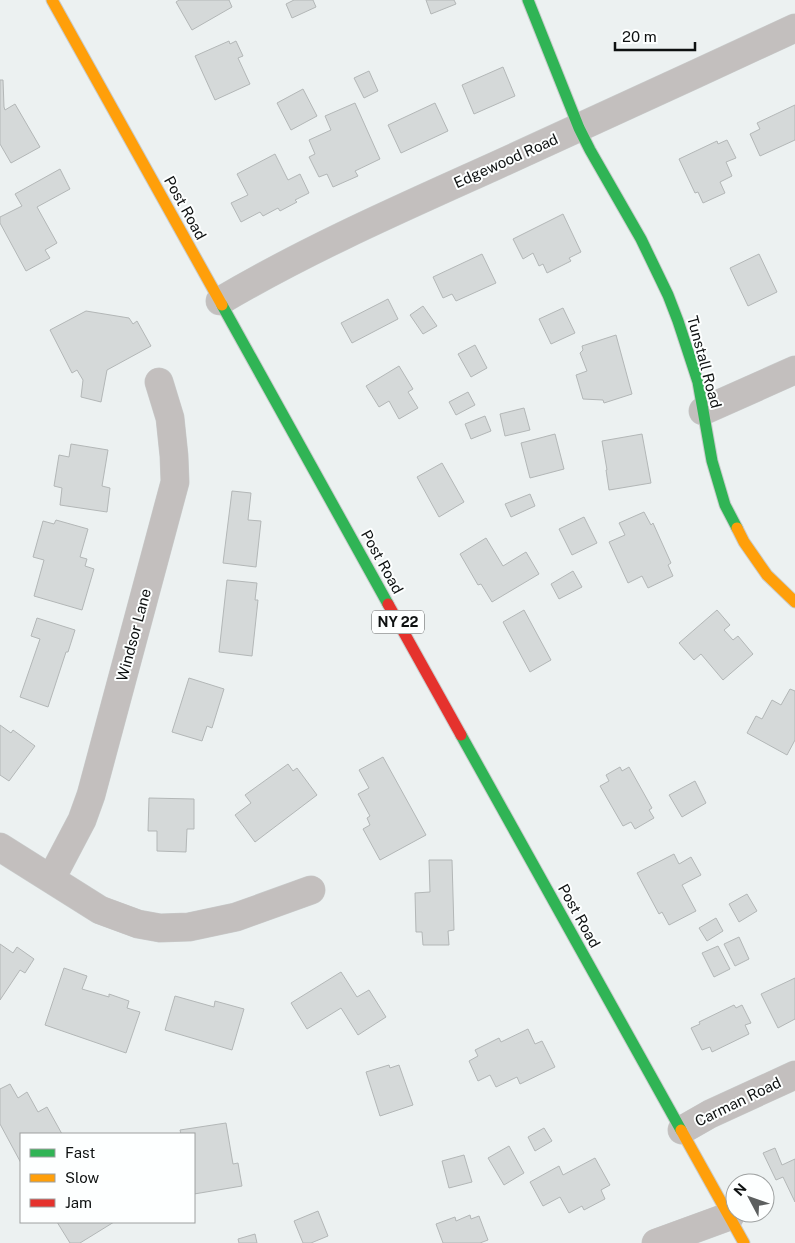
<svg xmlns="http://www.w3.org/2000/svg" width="795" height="1243" font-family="'Public Sans',sans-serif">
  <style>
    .building { fill: #d5d9d9; stroke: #b3b7b7 }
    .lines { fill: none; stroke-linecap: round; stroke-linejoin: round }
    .street-casing { stroke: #c9cccc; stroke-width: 29 }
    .fast-casing { stroke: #c9cccc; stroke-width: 13 }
    .slow-casing { stroke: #c9cccc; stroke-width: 13 }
    .jam-casing { stroke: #c9cccc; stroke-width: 13 }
    .street { stroke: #c3bfbe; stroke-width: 28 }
    .fast { stroke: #30b455; stroke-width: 11 }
    .slow { stroke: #ff9f0a; stroke-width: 11 }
    .jam { stroke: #e5322d; stroke-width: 11 }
    .labels { text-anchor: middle; stroke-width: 4; stroke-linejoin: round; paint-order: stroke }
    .shield { fill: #fdffff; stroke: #565858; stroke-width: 1 }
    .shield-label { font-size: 14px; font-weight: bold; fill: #0e1111 }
    .street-label { font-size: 15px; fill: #0e1111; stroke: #fdffff }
  </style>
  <rect width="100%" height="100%" fill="#ecf1f1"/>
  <path class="building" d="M 179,0 L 229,0 L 232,7 L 192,30 L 176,2 Z
    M 294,0 L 313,0 L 316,7 L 292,18 L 286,4 Z
    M 426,0 L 454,0 L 456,4 L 431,14 Z
    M 229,41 L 230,44 L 236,41 L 243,56 L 238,58 L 250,84 L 215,100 L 195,56 Z
    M 503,67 L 515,96 L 474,114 L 462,85 Z
    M 369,71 L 378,91 L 364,98 L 354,78 Z
    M 0,80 L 3,80 L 4,107 L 5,110 L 15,104 L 40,147 L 11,163 L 0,144 Z
    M 303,89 L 317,116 L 291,130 L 277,103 Z
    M 355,103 L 380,159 L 355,171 L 358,176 L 333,187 L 327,174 L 319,177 L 309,157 L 315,154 L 309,140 L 331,130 L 325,116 Z
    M 435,103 L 448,131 L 401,153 L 388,125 Z
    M 795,105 L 795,140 L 760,156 L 750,134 L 760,129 L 757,123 Z
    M 727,140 L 736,158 L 726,162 L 732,176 L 720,182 L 725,193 L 703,203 L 698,192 L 695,193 L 679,159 L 717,141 L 718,144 Z
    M 275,154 L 288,180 L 300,174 L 309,193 L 295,200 L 297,202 L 280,211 L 278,208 L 263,216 L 260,212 L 241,222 L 231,203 L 248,195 L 237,174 Z
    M 60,169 L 70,189 L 37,207 L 57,243 L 45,250 L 50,258 L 26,271 L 0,223 L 0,217 L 22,206 L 15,194 Z
    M 563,214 L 581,252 L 569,258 L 571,261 L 547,273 L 543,264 L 539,266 L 533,253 L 523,259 L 513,239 Z
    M 482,254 L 496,283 L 456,301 L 452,294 L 443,298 L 433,277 Z
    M 759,254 L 777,292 L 748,306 L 730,268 Z
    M 388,299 L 398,319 L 352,343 L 341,323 Z
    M 423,306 L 437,326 L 423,334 L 410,315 Z
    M 563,308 L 575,333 L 551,344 L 539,319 Z
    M 86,311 L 129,318 L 133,324 L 137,321 L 151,346 L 107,370 L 101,402 L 81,397 L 83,380 L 77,370 L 72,373 L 50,330 Z
    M 616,335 L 632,394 L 604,403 L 603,400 L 583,399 L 576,375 L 587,371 L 580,353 L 583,350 L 582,346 Z
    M 475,345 L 487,368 L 471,377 L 458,354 Z
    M 399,366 L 413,389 L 408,392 L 418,408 L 399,419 L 389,401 L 379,407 L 366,386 Z
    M 468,392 L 475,405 L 456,415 L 449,402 Z
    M 524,408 L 530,430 L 505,436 L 500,414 Z
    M 485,416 L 491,431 L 471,439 L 465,424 Z
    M 555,434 L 564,469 L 530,478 L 521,443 Z
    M 642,434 L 651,483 L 609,490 L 606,470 L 607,470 L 602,441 Z
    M 71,444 L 108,450 L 102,486 L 110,488 L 107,512 L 60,505 L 62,488 L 54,486 L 59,455 L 69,457 Z
    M 442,463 L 464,502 L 439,517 L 417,477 Z
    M 232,491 L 251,493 L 248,520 L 261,521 L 256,567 L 223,563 Z
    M 530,494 L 535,506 L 511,517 L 505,504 Z
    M 644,512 L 651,525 L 653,523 L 671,563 L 668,565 L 673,576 L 648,588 L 642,576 L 628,583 L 609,542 L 625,535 L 619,523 Z
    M 584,517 L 597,543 L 572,555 L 559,529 Z
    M 56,520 L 88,529 L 80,557 L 87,559 L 85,566 L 94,569 L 82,610 L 34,596 L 44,560 L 33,557 L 43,521 L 54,524 Z
    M 486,538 L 503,566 L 526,552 L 539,574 L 492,602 L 481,584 L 478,585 L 460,554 Z
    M 573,571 L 582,587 L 559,599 L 551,584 Z
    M 227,580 L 257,583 L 255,600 L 258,600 L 252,656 L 219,652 Z
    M 524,610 L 551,660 L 530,672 L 503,622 Z
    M 717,610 L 730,625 L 724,630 L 733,640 L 738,636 L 753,654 L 723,680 L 701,654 L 694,660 L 679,643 Z
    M 37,618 L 75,630 L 68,652 L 66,652 L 48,707 L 20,697 L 40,639 L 31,636 Z
    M 189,678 L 224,689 L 212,728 L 207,726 L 202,741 L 172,732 Z
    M 790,689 L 795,691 L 795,740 L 787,755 L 747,733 L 756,716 L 762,719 L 772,700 L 781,705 Z
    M 0,725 L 11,733 L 13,730 L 35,746 L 9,781 L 0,775 Z
    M 383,757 L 426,835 L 380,860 L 363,829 L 370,825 L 367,818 L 370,816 L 358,794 L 369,788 L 359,770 Z
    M 288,764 L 293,771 L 297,768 L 317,795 L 255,842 L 235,815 L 251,803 L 245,795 Z
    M 620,767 L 622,771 L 629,767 L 652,808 L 649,810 L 654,818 L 635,829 L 631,822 L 623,826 L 600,786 L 609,781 L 606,775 Z
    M 695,781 L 706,803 L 682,817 L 669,795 Z
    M 149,798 L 194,799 L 194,829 L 187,829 L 186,852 L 157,851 L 157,831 L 148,831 Z
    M 674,854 L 679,864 L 691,857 L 701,875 L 682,885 L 696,911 L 669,925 L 662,912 L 659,914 L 637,873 Z
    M 429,860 L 452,860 L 454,930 L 448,931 L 449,945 L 423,945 L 422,932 L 416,932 L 415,893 L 430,892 Z
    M 747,894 L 757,911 L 739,922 L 729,904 Z
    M 716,918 L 723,931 L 707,941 L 699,928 Z
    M 739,937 L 749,959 L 735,966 L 724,944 Z
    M 0,944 L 13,953 L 17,947 L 34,959 L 25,973 L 20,970 L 0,1000 Z
    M 718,946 L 730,969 L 714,977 L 702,953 Z
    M 64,968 L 87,976 L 82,989 L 109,997 L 109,994 L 129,1001 L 127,1008 L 140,1012 L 126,1053 L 45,1025 Z
    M 341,972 L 357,997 L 369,990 L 386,1017 L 358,1035 L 341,1008 L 307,1029 L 291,1003 Z
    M 795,978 L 795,1019 L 778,1028 L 761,994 Z
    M 175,996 L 214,1007 L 215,1001 L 244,1009 L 232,1050 L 165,1030 Z
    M 734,1005 L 736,1008 L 742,1005 L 751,1023 L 745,1025 L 749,1034 L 712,1052 L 710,1047 L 702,1050 L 691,1028 L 700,1024 L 699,1022 Z
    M 528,1029 L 535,1044 L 542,1041 L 555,1067 L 520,1084 L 517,1077 L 496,1087 L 490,1075 L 478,1081 L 469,1061 L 478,1056 L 475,1050 L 499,1038 L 501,1042 Z
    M 389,1065 L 390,1068 L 399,1065 L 413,1105 L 380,1116 L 366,1072 Z
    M 10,1084 L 18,1098 L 27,1092 L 38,1112 L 47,1107 L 62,1134 L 21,1134 L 21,1163 L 0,1124 L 0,1089 Z
    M 226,1123 L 233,1164 L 238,1163 L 242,1186 L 194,1194 L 194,1134 L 181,1134 L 180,1130 Z
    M 544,1128 L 552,1141 L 535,1151 L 528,1137 Z
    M 509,1146 L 524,1173 L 504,1185 L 488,1158 Z
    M 775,1148 L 782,1165 L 795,1159 L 795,1202 L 783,1177 L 776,1180 L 763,1153 Z
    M 464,1155 L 472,1182 L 449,1188 L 442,1161 Z
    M 595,1158 L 610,1185 L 601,1190 L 605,1199 L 584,1210 L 582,1206 L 569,1213 L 560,1197 L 543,1206 L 530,1182 L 559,1166 L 563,1175 Z
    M 318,1211 L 328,1236 L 311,1243 L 303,1243 L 294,1221 Z
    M 470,1215 L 471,1219 L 479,1216 L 488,1240 L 480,1243 L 443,1243 L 436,1224 L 455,1217 L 456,1221 Z
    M 57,1222 L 114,1222 L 80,1243 L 70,1243 Z
    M 255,1234 L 257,1243 L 239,1243 L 238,1239 Z"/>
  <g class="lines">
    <g class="street-casing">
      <path id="street" d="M 220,301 C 308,249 402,208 495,166 C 595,121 695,74 795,28
        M 703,411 L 795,370
        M 0,847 L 100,910 L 138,924 L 160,928 L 189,927 L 236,917 L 311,890
        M 51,879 L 82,820 L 91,795 L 175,482 L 174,456 L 170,418 L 159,382
        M 682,1130 L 710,1114 L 795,1075
        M 656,1243 L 730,1216"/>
    </g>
    <g class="fast-casing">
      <path id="fast" d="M 528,0 L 579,128 L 590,150 L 641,239 L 668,295 L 678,321 L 698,382 L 712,461 L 725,505 L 737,528
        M 222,305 L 388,604
        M 461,735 L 681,1130"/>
    </g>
    <g class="slow-casing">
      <path id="slow" d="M 52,0 L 222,305
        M 737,528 L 744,542 L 767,575 L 795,602
        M 681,1130 L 744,1243"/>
    </g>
    <g class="jam-casing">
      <path id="jam" d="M 388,604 L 461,735"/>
    </g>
    <use href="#street" class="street"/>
    <use href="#fast" class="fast"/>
    <use href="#slow" class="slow"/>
    <use href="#jam" class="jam"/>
  </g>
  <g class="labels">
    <rect class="shield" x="372" y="610.5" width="52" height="23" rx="4"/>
    <g class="shield-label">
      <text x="398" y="627">NY 22</text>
    </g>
    <g class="street-label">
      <text transform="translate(506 161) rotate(-24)" y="5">Edgewood Road</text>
      <text transform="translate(185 208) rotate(61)" y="5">Post Road</text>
      <text transform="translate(704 362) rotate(75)" y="5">Tunstall Road</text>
      <text transform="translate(382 562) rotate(61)" y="5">Post Road</text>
      <text transform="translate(134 635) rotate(-75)" y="5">Windsor Lane</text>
      <text transform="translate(579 916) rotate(61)" y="5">Post Road</text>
      <text transform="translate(738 1102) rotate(-26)" y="5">Carman Road</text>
    </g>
  </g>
  <rect x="20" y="1133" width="175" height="90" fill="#fdffff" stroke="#9da0a0"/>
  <rect x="30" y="1149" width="25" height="8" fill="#30b455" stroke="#9da0a0"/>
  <text x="65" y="1158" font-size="15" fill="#0e1111">Fast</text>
  <rect x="30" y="1174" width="25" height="8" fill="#ff9f0a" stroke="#9da0a0"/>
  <text x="65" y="1183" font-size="15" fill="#0e1111">Slow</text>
  <rect x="30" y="1199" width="25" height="8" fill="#e5322d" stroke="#9da0a0"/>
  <text x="65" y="1208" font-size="15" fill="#0e1111">Jam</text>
  <g transform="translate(750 1198) rotate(311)"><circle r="24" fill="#fdffff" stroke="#9da0a0"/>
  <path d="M0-4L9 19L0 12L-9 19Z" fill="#5c5f5f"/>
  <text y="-8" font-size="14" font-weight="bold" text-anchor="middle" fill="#0e1111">N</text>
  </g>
  <path d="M615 42v8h80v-8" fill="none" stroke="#0e1111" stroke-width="2.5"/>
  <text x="622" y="42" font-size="15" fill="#0e1111" stroke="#fdffff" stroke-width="4" paint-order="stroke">20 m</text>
</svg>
